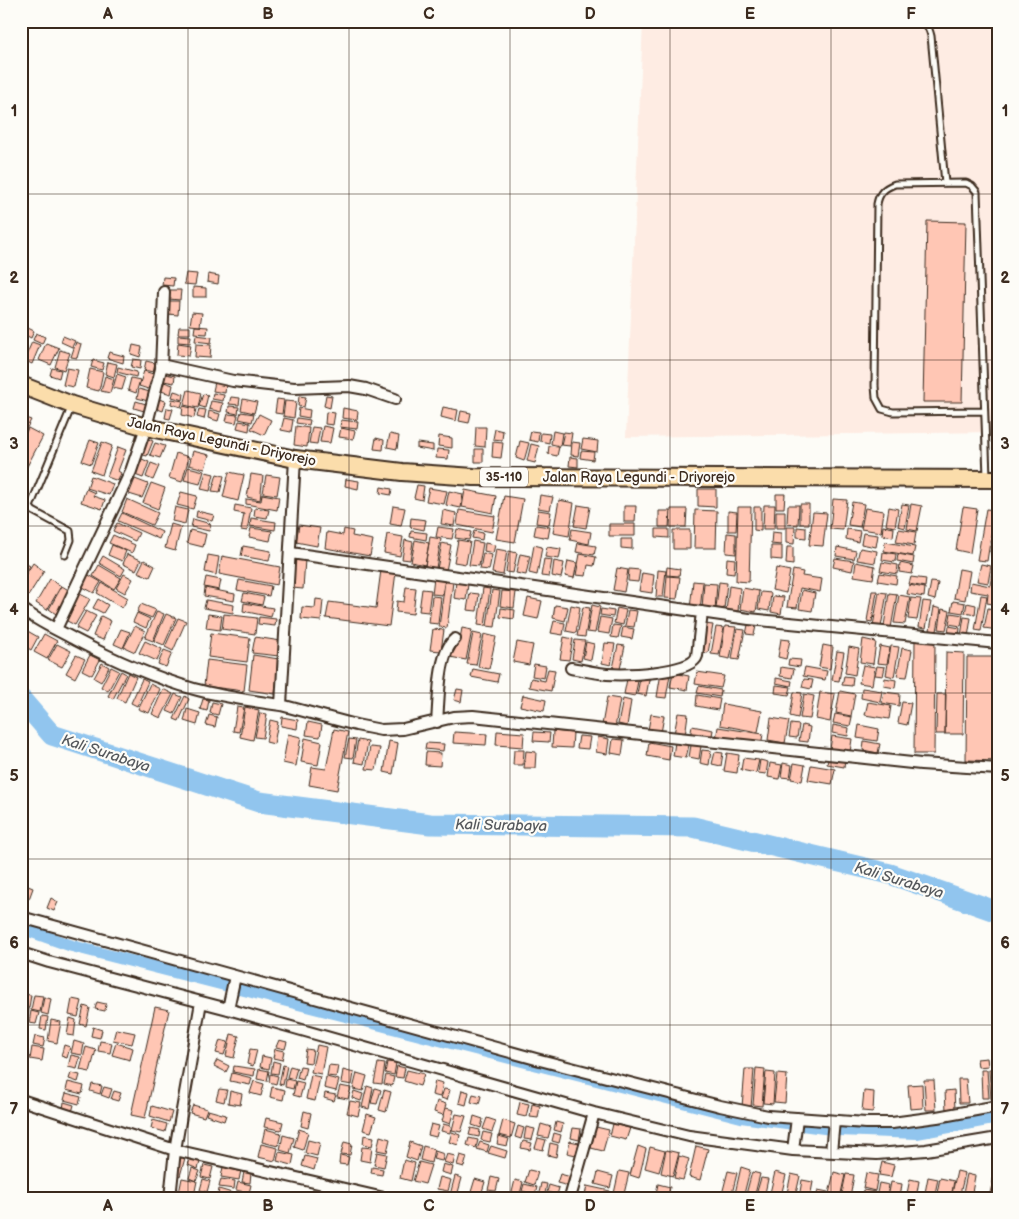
<svg xmlns="http://www.w3.org/2000/svg" width="1019" height="1219" font-family="'Balsamiq Sans',sans-serif">
  <style>
    .built { fill: #feece3 }
    .lines { fill: none; stroke-linecap: round; stroke-linejoin: round }
    .canal { stroke: #91c5ee; stroke-width: 12 }
    .river { stroke: #91c5ee; stroke-width: 21 }
    .building { fill: #ffc6b4; stroke: #3b2a1e }
    .service-casing { stroke: #3b2a1e; stroke-width: 9 }
    .minor-casing { stroke: #3b2a1e; stroke-width: 14 }
    .primary-casing { stroke: #3b2a1e; stroke-width: 20 }
    .service { stroke: #fdfcf7; stroke-width: 5 }
    .minor { stroke: #fdfcf7; stroke-width: 10 }
    .primary { stroke: #fbddab; stroke-width: 16 }
    .grid { fill: none; stroke: #3b2a1e; stroke-width: 1; stroke-opacity: 0.55 }
    .labels { text-anchor: middle; stroke-width: 4.5; stroke-linejoin: round; paint-order: stroke }
    .shield { fill: #fdfcf7; stroke: #75695f; stroke-width: 1 }
    .shield-label { font-size: 12px; font-weight: bold; fill: #3b2a1e }
    .street-label { font-size: 14px; fill: #3b2a1e; stroke: #fdfcf7 }
    .water-label { font-size: 15px; font-style: italic; fill: #55585c; stroke: #fdfcf7 }
    .neatline { fill: none; stroke: #3b2a1e; stroke-width: 2 }
    .grid-label { font-size: 16px; text-anchor: middle; font-weight: bold; fill: #3b2a1e }
  </style>
  <rect width="100%" height="100%" fill="#fdfcf7"/>
  <filter id="ink" filterUnits="userSpaceOnUse"><feTurbulence type="fractalNoise" baseFrequency=".02" numOctaves="2"/><feDisplacementMap in="SourceGraphic" scale="10" xChannelSelector="R" yChannelSelector="G"/><feConvolveMatrix kernelMatrix="1 2 1 2 8 2 1 2 1" color-interpolation-filters="sRGB"/></filter>
  <g filter="url(#ink)">
    <path class="built" d="M 643,21 L 998,21 L 998,432 L 626,437 Z"/>
    <g class="lines">
      <path class="canal" d="M 21,928 L 72,946 L 741,1117 L 839,1130 L 917,1133 L 998,1118"/>
      <path class="river" d="M 21,699 L 52,735 L 259,802 L 430,824 L 693,827 L 890,874 L 998,912"/>
    </g>
    <path class="building" d="M 927,221 L 966,222 L 962,402 L 923,402 Z
      M 186,273 L 197,274 L 195,285 L 184,284 Z
      M 208,274 L 219,276 L 218,284 L 207,282 Z
      M 163,277 L 174,278 L 173,286 L 162,285 Z
      M 193,287 L 206,288 L 206,297 L 193,297 Z
      M 170,290 L 181,290 L 180,300 L 169,299 Z
      M 169,301 L 179,301 L 178,315 L 168,314 Z
      M 192,312 L 202,313 L 200,326 L 190,325 Z
      M 22,325 L 34,331 L 31,338 L 21,333 Z
      M 195,326 L 208,327 L 207,334 L 194,333 Z
      M 179,327 L 190,327 L 190,334 L 178,334 Z
      M 36,333 L 45,337 L 42,344 L 33,340 Z
      M 178,335 L 191,336 L 190,343 L 178,342 Z
      M 196,335 L 212,337 L 211,343 L 195,341 Z
      M 63,336 L 75,341 L 72,347 L 61,342 Z
      M 32,342 L 40,345 L 32,364 L 24,360 Z
      M 76,342 L 81,344 L 77,358 L 71,357 Z
      M 46,343 L 59,348 L 51,365 L 39,360 Z
      M 178,343 L 191,345 L 189,356 L 177,355 Z
      M 196,344 L 211,345 L 210,358 L 195,357 Z
      M 133,345 L 142,347 L 140,357 L 131,354 Z
      M 60,350 L 70,353 L 64,370 L 55,367 Z
      M 109,352 L 124,356 L 123,363 L 107,358 Z
      M 133,359 L 141,360 L 140,369 L 131,367 Z
      M 93,360 L 104,363 L 102,370 L 91,367 Z
      M 146,361 L 155,363 L 153,372 L 144,370 Z
      M 108,362 L 117,364 L 114,377 L 105,374 Z
      M 118,367 L 137,372 L 136,377 L 117,372 Z
      M 52,368 L 61,370 L 59,378 L 50,375 Z
      M 67,368 L 78,370 L 74,387 L 63,385 Z
      M 90,369 L 103,372 L 99,391 L 86,388 Z
      M 144,371 L 153,374 L 148,389 L 139,386 Z
      M 117,374 L 126,377 L 122,390 L 113,388 Z
      M 166,374 L 175,376 L 174,383 L 164,381 Z
      M 105,376 L 114,379 L 110,393 L 101,391 Z
      M 131,378 L 140,380 L 136,393 L 128,390 Z
      M 164,382 L 173,385 L 171,394 L 161,391 Z
      M 215,382 L 226,384 L 225,393 L 213,391 Z
      M 139,389 L 150,392 L 148,401 L 137,398 Z
      M 188,390 L 201,393 L 198,408 L 184,405 Z
      M 174,391 L 184,394 L 183,400 L 172,397 Z
      M 213,393 L 224,395 L 223,401 L 212,399 Z
      M 203,394 L 208,395 L 205,408 L 199,406 Z
      M 326,395 L 332,396 L 330,408 L 324,406 Z
      M 299,396 L 306,397 L 304,407 L 298,406 Z
      M 231,397 L 240,398 L 239,405 L 229,404 Z
      M 158,399 L 166,401 L 163,411 L 155,408 Z
      M 172,399 L 183,401 L 181,407 L 171,404 Z
      M 243,399 L 257,402 L 254,413 L 241,410 Z
      M 277,399 L 284,400 L 282,414 L 275,413 Z
      M 136,401 L 146,404 L 144,411 L 134,408 Z
      M 211,401 L 223,403 L 221,412 L 209,409 Z
      M 285,401 L 296,402 L 294,418 L 283,416 Z
      M 183,406 L 196,409 L 194,418 L 182,415 Z
      M 229,406 L 239,407 L 238,414 L 228,412 Z
      M 443,407 L 458,410 L 456,421 L 441,417 Z
      M 167,408 L 173,409 L 170,419 L 165,418 Z
      M 299,408 L 310,410 L 309,418 L 298,416 Z
      M 343,408 L 358,411 L 357,420 L 342,418 Z
      M 199,409 L 206,410 L 204,419 L 197,417 Z
      M 209,411 L 220,414 L 218,421 L 208,418 Z
      M 461,411 L 471,413 L 469,423 L 459,421 Z
      M 241,412 L 254,414 L 252,422 L 239,419 Z
      M 326,412 L 335,413 L 333,425 L 325,424 Z
      M 228,414 L 238,415 L 236,423 L 226,421 Z
      M 259,414 L 271,420 L 264,435 L 251,429 Z
      M 23,417 L 31,420 L 21,439 L 21,421 Z
      M 284,418 L 293,420 L 291,432 L 281,430 Z
      M 297,418 L 310,420 L 309,425 L 296,423 Z
      M 341,420 L 358,422 L 357,429 L 340,427 Z
      M 239,421 L 250,423 L 249,431 L 237,428 Z
      M 296,426 L 309,428 L 307,447 L 294,445 Z
      M 323,426 L 333,428 L 330,443 L 320,442 Z
      M 312,427 L 320,428 L 317,444 L 309,443 Z
      M 476,427 L 486,427 L 485,447 L 475,446 Z
      M 28,428 L 43,436 L 22,476 L 21,442 Z
      M 341,428 L 355,431 L 353,439 L 339,437 Z
      M 495,429 L 503,431 L 502,440 L 493,439 Z
      M 531,431 L 539,432 L 538,442 L 529,440 Z
      M 553,431 L 562,433 L 560,446 L 551,444 Z
      M 564,432 L 572,433 L 570,446 L 561,445 Z
      M 541,433 L 550,434 L 549,443 L 540,441 Z
      M 390,434 L 399,436 L 397,449 L 387,447 Z
      M 439,436 L 452,438 L 452,448 L 438,446 Z
      M 146,438 L 153,441 L 147,456 L 140,454 Z
      M 376,438 L 384,440 L 383,450 L 374,449 Z
      M 583,439 L 598,441 L 597,452 L 581,449 Z
      M 90,440 L 99,443 L 91,464 L 82,461 Z
      M 520,441 L 529,443 L 524,461 L 516,458 Z
      M 102,442 L 112,446 L 102,475 L 91,471 Z
      M 493,442 L 503,443 L 501,458 L 492,457 Z
      M 572,442 L 580,443 L 578,456 L 571,455 Z
      M 155,443 L 165,446 L 160,458 L 150,455 Z
      M 417,443 L 433,445 L 433,451 L 417,448 Z
      M 531,444 L 539,446 L 535,463 L 527,461 Z
      M 549,446 L 559,447 L 557,456 L 548,454 Z
      M 118,447 L 126,450 L 118,471 L 121,473 L 118,481 L 107,477 Z
      M 437,449 L 449,450 L 448,459 L 436,458 Z
      M 475,449 L 483,449 L 483,462 L 475,462 Z
      M 193,451 L 209,455 L 205,469 L 189,465 Z
      M 581,451 L 594,452 L 593,460 L 580,458 Z
      M 176,453 L 189,457 L 182,482 L 169,478 Z
      M 570,457 L 578,458 L 578,467 L 569,466 Z
      M 142,459 L 149,462 L 143,478 L 135,475 Z
      M 151,463 L 159,466 L 153,480 L 146,477 Z
      M 188,467 L 204,471 L 200,484 L 184,480 Z
      M 206,472 L 214,474 L 210,491 L 201,489 Z
      M 229,472 L 244,475 L 238,501 L 223,497 Z
      M 217,474 L 224,476 L 220,492 L 212,491 Z
      M 251,474 L 263,476 L 260,500 L 247,497 Z
      M 266,475 L 280,477 L 277,495 L 263,493 Z
      M 91,476 L 113,484 L 109,495 L 87,488 Z
      M 135,479 L 148,484 L 142,498 L 129,494 Z
      M 346,479 L 359,481 L 358,489 L 345,486 Z
      M 151,483 L 165,488 L 158,509 L 143,503 Z
      M 417,485 L 424,486 L 422,500 L 414,498 Z
      M 381,487 L 392,489 L 391,495 L 380,493 Z
      M 429,488 L 447,491 L 444,504 L 426,501 Z
      M 86,489 L 95,493 L 93,496 L 105,500 L 102,509 L 81,502 Z
      M 698,489 L 716,489 L 716,507 L 698,506 Z
      M 465,490 L 496,496 L 493,513 L 462,507 Z
      M 449,491 L 463,494 L 461,508 L 446,505 Z
      M 181,492 L 197,496 L 193,509 L 177,505 Z
      M 262,494 L 279,497 L 277,510 L 246,504 L 246,499 L 261,501 Z
      M 776,494 L 785,494 L 784,508 L 776,508 Z
      M 540,495 L 553,497 L 550,510 L 538,508 Z
      M 504,496 L 523,499 L 515,542 L 496,539 Z
      M 127,499 L 158,513 L 152,525 L 122,512 Z
      M 833,499 L 847,500 L 843,530 L 830,529 Z
      M 559,500 L 574,503 L 569,536 L 553,533 Z
      M 852,502 L 864,504 L 860,527 L 848,525 Z
      M 800,504 L 809,504 L 809,524 L 800,524 Z
      M 902,504 L 909,505 L 905,528 L 898,526 Z
      M 911,504 L 922,506 L 917,531 L 907,529 Z
      M 235,505 L 251,508 L 247,531 L 241,530 L 244,514 L 234,512 Z
      M 578,505 L 590,507 L 586,528 L 574,526 Z
      M 764,505 L 775,505 L 774,529 L 763,529 Z
      M 788,505 L 799,505 L 798,525 L 787,524 Z
      M 393,506 L 405,508 L 401,526 L 390,524 Z
      M 624,506 L 636,506 L 635,522 L 624,522 Z
      M 175,507 L 188,510 L 185,524 L 172,521 Z
      M 738,507 L 751,507 L 749,582 L 736,581 Z
      M 754,507 L 761,507 L 761,531 L 754,530 Z
      M 889,507 L 898,509 L 895,527 L 886,525 Z
      M 963,507 L 977,509 L 970,553 L 956,550 Z
      M 255,508 L 269,510 L 267,518 L 254,516 Z
      M 865,508 L 884,511 L 881,532 L 861,529 Z
      M 671,509 L 687,509 L 686,527 L 670,527 Z
      M 986,509 L 995,510 L 987,561 L 977,560 Z
      M 443,510 L 456,513 L 454,526 L 441,524 Z
      M 459,510 L 495,516 L 492,532 L 457,525 Z
      M 538,510 L 551,512 L 549,525 L 536,523 Z
      M 695,510 L 717,511 L 716,548 L 694,548 Z
      M 197,511 L 214,515 L 212,521 L 196,517 Z
      M 659,511 L 670,511 L 669,527 L 659,527 Z
      M 728,511 L 737,512 L 736,531 L 728,531 Z
      M 776,511 L 785,511 L 785,528 L 776,528 Z
      M 813,512 L 827,513 L 823,546 L 809,545 Z
      M 122,513 L 162,532 L 159,539 L 118,521 Z
      M 996,514 L 998,514 L 998,534 L 993,533 Z
      M 251,518 L 276,522 L 275,530 L 250,526 Z
      M 411,518 L 426,520 L 424,530 L 410,527 Z
      M 193,519 L 211,524 L 209,531 L 191,527 Z
      M 117,523 L 139,533 L 135,541 L 113,531 Z
      M 171,524 L 181,527 L 175,551 L 165,548 Z
      M 609,524 L 635,524 L 635,536 L 609,536 Z
      M 299,525 L 320,528 L 317,546 L 296,542 Z
      M 536,525 L 550,527 L 548,538 L 534,535 Z
      M 883,526 L 894,528 L 893,537 L 882,535 Z
      M 438,527 L 454,529 L 452,539 L 436,537 Z
      M 786,527 L 795,527 L 794,544 L 786,543 Z
      M 797,527 L 806,528 L 806,538 L 797,537 Z
      M 251,528 L 272,531 L 270,541 L 249,537 Z
      M 344,529 L 353,531 L 352,536 L 373,540 L 370,556 L 325,548 L 327,532 L 343,535 Z
      M 457,529 L 471,532 L 469,540 L 455,538 Z
      M 572,529 L 591,532 L 589,544 L 570,540 Z
      M 656,529 L 669,529 L 669,538 L 656,537 Z
      M 847,529 L 860,531 L 858,542 L 846,539 Z
      M 899,529 L 916,532 L 914,545 L 896,542 Z
      M 190,530 L 206,534 L 203,547 L 187,543 Z
      M 673,530 L 690,530 L 690,549 L 673,549 Z
      M 411,531 L 427,533 L 426,540 L 410,537 Z
      M 474,531 L 483,533 L 482,540 L 472,538 Z
      M 772,532 L 781,533 L 781,545 L 771,544 Z
      M 727,533 L 736,534 L 736,554 L 726,553 Z
      M 863,533 L 878,535 L 876,547 L 861,544 Z
      M 387,534 L 403,537 L 400,556 L 384,553 Z
      M 113,535 L 135,545 L 132,553 L 109,543 Z
      M 993,536 L 998,537 L 998,553 L 990,552 Z
      M 430,537 L 441,539 L 436,568 L 425,566 Z
      M 621,539 L 632,539 L 632,549 L 621,548 Z
      M 405,540 L 413,542 L 410,560 L 402,559 Z
      M 415,540 L 429,543 L 425,565 L 411,562 Z
      M 458,540 L 470,542 L 466,564 L 454,562 Z
      M 473,541 L 483,543 L 479,566 L 469,565 Z
      M 885,542 L 915,547 L 913,556 L 884,551 Z
      M 442,543 L 451,545 L 446,571 L 437,569 Z
      M 485,543 L 495,545 L 493,553 L 484,551 Z
      M 578,543 L 596,546 L 594,555 L 576,552 Z
      M 112,545 L 126,551 L 122,561 L 108,555 Z
      M 534,545 L 542,547 L 537,575 L 529,573 Z
      M 243,546 L 271,551 L 269,561 L 241,556 Z
      M 771,546 L 782,546 L 782,560 L 771,559 Z
      M 547,547 L 561,549 L 559,559 L 545,557 Z
      M 787,547 L 793,547 L 793,565 L 786,564 Z
      M 837,547 L 856,551 L 854,559 L 836,556 Z
      M 860,548 L 877,551 L 875,563 L 857,560 Z
      M 496,549 L 507,551 L 503,575 L 492,573 Z
      M 509,551 L 517,553 L 513,573 L 506,572 Z
      M 883,552 L 896,554 L 895,562 L 882,560 Z
      M 483,553 L 492,555 L 489,570 L 480,569 Z
      M 127,554 L 141,560 L 136,570 L 123,564 Z
      M 520,554 L 530,556 L 526,575 L 516,573 Z
      M 580,554 L 596,557 L 594,566 L 588,565 L 586,576 L 576,575 Z
      M 898,554 L 914,557 L 913,564 L 897,561 Z
      M 208,555 L 219,557 L 216,575 L 205,572 Z
      M 103,556 L 125,569 L 121,576 L 99,563 Z
      M 222,556 L 280,567 L 277,585 L 219,574 Z
      M 294,558 L 305,559 L 303,589 L 292,588 Z
      M 727,558 L 735,559 L 734,574 L 726,573 Z
      M 835,558 L 854,561 L 852,571 L 833,567 Z
      M 544,559 L 552,560 L 549,577 L 541,576 Z
      M 144,560 L 155,566 L 150,577 L 138,572 Z
      M 21,561 L 30,566 L 21,579 Z
      M 554,561 L 564,563 L 561,578 L 552,576 Z
      M 568,561 L 577,563 L 574,578 L 565,576 Z
      M 856,562 L 875,566 L 873,579 L 854,576 Z
      M 882,562 L 898,565 L 897,574 L 880,571 Z
      M 33,563 L 44,571 L 25,601 L 21,598 L 21,582 Z
      M 900,563 L 914,566 L 912,574 L 899,572 Z
      M 981,564 L 991,566 L 988,583 L 977,581 Z
      M 99,565 L 121,578 L 114,589 L 93,576 Z
      M 667,567 L 680,569 L 679,576 L 666,575 Z
      M 617,568 L 628,570 L 624,592 L 613,590 Z
      M 776,568 L 790,571 L 786,593 L 772,590 Z
      M 629,569 L 640,570 L 638,582 L 628,581 Z
      M 959,569 L 970,571 L 965,600 L 954,598 Z
      M 381,570 L 396,572 L 389,626 L 326,618 L 329,602 L 376,608 Z
      M 658,570 L 666,571 L 663,597 L 656,597 Z
      M 793,570 L 803,572 L 802,576 L 822,579 L 820,592 L 800,588 L 797,608 L 787,607 Z
      M 992,571 L 998,572 L 993,604 L 987,603 L 988,594 L 970,591 L 971,582 L 990,586 Z
      M 642,573 L 654,575 L 652,593 L 639,591 Z
      M 880,573 L 897,576 L 896,584 L 878,581 Z
      M 87,574 L 101,582 L 94,593 L 81,586 Z
      M 124,574 L 133,579 L 125,593 L 116,588 Z
      M 667,576 L 680,577 L 677,599 L 665,598 Z
      M 206,577 L 221,580 L 219,590 L 204,587 Z
      M 434,577 L 445,579 L 442,595 L 432,594 Z
      M 911,577 L 926,579 L 925,587 L 909,584 Z
      M 50,579 L 61,586 L 47,610 L 36,603 Z
      M 239,580 L 271,586 L 269,596 L 237,590 Z
      M 445,581 L 453,582 L 447,628 L 439,627 Z
      M 693,581 L 703,582 L 700,610 L 690,609 Z
      M 456,582 L 468,584 L 466,600 L 454,598 Z
      M 719,582 L 727,583 L 724,609 L 716,608 Z
      M 931,582 L 938,583 L 935,600 L 928,598 Z
      M 102,583 L 128,598 L 122,608 L 97,593 Z
      M 704,583 L 717,584 L 715,610 L 702,608 Z
      M 909,585 L 925,588 L 924,597 L 907,594 Z
      M 62,586 L 70,591 L 56,614 L 49,609 Z
      M 729,586 L 740,588 L 738,612 L 726,611 Z
      M 406,587 L 416,588 L 413,614 L 396,612 L 397,601 L 404,602 Z
      M 205,588 L 235,594 L 234,601 L 204,596 Z
      M 483,588 L 490,589 L 485,626 L 478,625 Z
      M 743,588 L 759,591 L 756,612 L 740,609 Z
      M 422,589 L 431,590 L 428,612 L 419,611 Z
      M 492,590 L 500,591 L 495,627 L 487,626 Z
      M 802,590 L 815,593 L 812,611 L 799,609 Z
      M 502,591 L 516,592 L 514,608 L 500,606 Z
      M 872,591 L 877,591 L 872,622 L 867,621 Z
      M 761,592 L 771,593 L 769,611 L 758,609 Z
      M 879,592 L 887,593 L 881,627 L 873,626 Z
      M 78,593 L 90,599 L 75,625 L 63,619 Z
      M 244,593 L 264,597 L 262,605 L 242,601 Z
      M 470,593 L 479,594 L 477,611 L 467,610 Z
      M 889,593 L 897,594 L 891,628 L 884,626 Z
      M 899,595 L 910,597 L 905,624 L 894,623 Z
      M 981,595 L 987,596 L 981,631 L 975,630 Z
      M 432,596 L 441,597 L 438,624 L 429,623 Z
      M 773,596 L 784,597 L 781,614 L 771,612 Z
      M 528,598 L 542,601 L 538,619 L 524,616 Z
      M 911,598 L 921,599 L 917,620 L 908,619 Z
      M 98,599 L 108,605 L 103,613 L 93,608 Z
      M 316,599 L 323,600 L 321,621 L 301,619 L 302,607 L 315,608 Z
      M 206,600 L 234,605 L 233,613 L 204,608 Z
      M 923,601 L 931,602 L 926,628 L 919,627 Z
      M 953,601 L 965,603 L 963,613 L 951,611 Z
      M 244,603 L 273,608 L 271,617 L 243,611 Z
      M 967,603 L 976,605 L 975,615 L 965,613 Z
      M 141,604 L 156,610 L 152,618 L 137,612 Z
      M 555,605 L 568,607 L 565,621 L 553,618 Z
      M 571,605 L 580,607 L 576,633 L 566,631 Z
      M 592,605 L 600,607 L 595,633 L 587,632 Z
      M 583,607 L 590,608 L 585,637 L 577,636 Z
      M 934,607 L 941,609 L 937,631 L 930,630 Z
      M 501,608 L 515,610 L 514,619 L 500,617 Z
      M 617,608 L 626,610 L 623,625 L 614,623 Z
      M 988,608 L 998,610 L 998,630 L 984,628 Z
      M 601,609 L 614,611 L 613,617 L 600,615 Z
      M 942,609 L 950,611 L 946,630 L 939,629 Z
      M 628,610 L 637,611 L 634,627 L 625,626 Z
      M 86,611 L 96,616 L 86,633 L 76,628 Z
      M 157,611 L 164,614 L 153,641 L 145,638 Z
      M 137,613 L 150,619 L 146,628 L 133,622 Z
      M 951,613 L 963,615 L 961,626 L 949,624 Z
      M 166,614 L 176,618 L 164,645 L 154,641 Z
      M 208,614 L 222,616 L 220,630 L 206,628 Z
      M 224,614 L 257,618 L 255,634 L 222,629 Z
      M 101,616 L 111,621 L 103,640 L 93,636 Z
      M 259,617 L 276,619 L 275,626 L 258,624 Z
      M 600,617 L 612,619 L 609,634 L 597,632 Z
      M 964,617 L 971,618 L 968,637 L 961,636 Z
      M 178,618 L 186,621 L 173,651 L 165,647 Z
      M 554,621 L 565,623 L 563,635 L 551,633 Z
      M 705,624 L 713,625 L 708,653 L 701,652 Z
      M 613,625 L 621,626 L 618,638 L 611,637 Z
      M 748,625 L 756,626 L 754,635 L 746,634 Z
      M 135,626 L 145,631 L 135,652 L 124,647 Z
      M 725,626 L 736,627 L 730,659 L 720,657 Z
      M 949,626 L 960,628 L 959,636 L 948,634 Z
      M 623,627 L 634,629 L 632,639 L 621,637 Z
      M 716,627 L 724,628 L 719,655 L 711,654 Z
      M 462,628 L 472,630 L 466,660 L 450,657 L 452,643 L 459,644 Z
      M 24,629 L 38,637 L 31,650 L 21,644 L 21,634 Z
      M 121,629 L 130,632 L 123,648 L 114,644 Z
      M 433,629 L 444,630 L 441,651 L 430,650 Z
      M 737,629 L 745,630 L 739,660 L 732,659 Z
      M 211,633 L 250,638 L 247,662 L 208,657 Z
      M 473,633 L 482,635 L 476,665 L 467,664 Z
      M 44,634 L 57,641 L 47,659 L 34,652 Z
      M 484,634 L 496,637 L 489,669 L 478,667 Z
      M 255,637 L 281,641 L 279,656 L 252,653 Z
      M 564,637 L 573,639 L 569,660 L 560,659 Z
      M 781,639 L 790,640 L 786,659 L 778,657 Z
      M 863,639 L 876,642 L 873,664 L 860,662 Z
      M 575,640 L 585,641 L 581,661 L 572,659 Z
      M 915,640 L 935,641 L 934,754 L 914,754 Z
      M 145,641 L 162,649 L 157,661 L 139,653 Z
      M 517,642 L 533,645 L 529,665 L 513,662 Z
      M 586,642 L 594,644 L 591,660 L 583,658 Z
      M 605,643 L 615,644 L 611,665 L 602,663 Z
      M 57,644 L 71,651 L 62,667 L 48,660 Z
      M 618,645 L 625,646 L 620,669 L 613,668 Z
      M 823,645 L 833,647 L 830,669 L 819,667 Z
      M 880,646 L 890,648 L 887,664 L 877,663 Z
      M 891,646 L 899,647 L 894,677 L 886,675 Z
      M 849,647 L 859,649 L 855,675 L 845,673 Z
      M 902,648 L 912,650 L 907,677 L 897,676 Z
      M 164,650 L 172,653 L 166,667 L 158,664 Z
      M 837,651 L 844,652 L 839,681 L 832,680 Z
      M 946,652 L 964,653 L 963,734 L 945,734 Z
      M 76,655 L 85,659 L 75,678 L 66,673 Z
      M 90,655 L 100,660 L 92,675 L 82,670 Z
      M 253,655 L 279,659 L 275,694 L 249,690 Z
      M 967,657 L 998,657 L 998,761 L 966,760 Z
      M 789,659 L 801,660 L 800,667 L 788,665 Z
      M 207,660 L 247,665 L 244,691 L 204,686 Z
      M 102,663 L 109,667 L 101,682 L 94,678 Z
      M 534,664 L 546,666 L 544,678 L 532,676 Z
      M 863,665 L 875,667 L 872,685 L 859,683 Z
      M 877,666 L 885,667 L 883,676 L 875,675 Z
      M 111,667 L 119,671 L 108,691 L 101,687 Z
      M 781,667 L 794,669 L 792,678 L 780,676 Z
      M 805,667 L 827,671 L 825,680 L 803,676 Z
      M 473,669 L 499,674 L 497,682 L 471,677 Z
      M 548,669 L 555,670 L 551,691 L 529,687 L 531,678 L 545,681 Z
      M 121,671 L 126,674 L 113,699 L 108,696 Z
      M 697,672 L 724,676 L 721,688 L 695,684 Z
      M 128,673 L 136,677 L 125,702 L 117,698 Z
      M 661,673 L 670,675 L 666,698 L 657,697 Z
      M 673,673 L 689,676 L 687,690 L 670,687 Z
      M 628,674 L 639,676 L 635,696 L 624,694 Z
      M 641,674 L 650,675 L 646,696 L 637,694 Z
      M 844,676 L 853,677 L 852,686 L 842,685 Z
      M 776,678 L 792,681 L 791,686 L 776,683 Z
      M 885,678 L 896,680 L 895,688 L 884,686 Z
      M 142,679 L 148,682 L 137,706 L 131,703 Z
      M 804,679 L 813,680 L 811,689 L 802,687 Z
      M 150,684 L 160,689 L 149,713 L 138,709 Z
      M 776,685 L 791,687 L 789,695 L 775,693 Z
      M 699,686 L 721,690 L 720,697 L 697,693 Z
      M 862,688 L 882,691 L 880,702 L 861,698 Z
      M 163,689 L 173,694 L 161,718 L 152,714 Z
      M 457,689 L 463,690 L 461,702 L 454,700 Z
      M 840,691 L 855,694 L 851,716 L 836,713 Z
      M 794,692 L 802,693 L 798,718 L 790,716 Z
      M 820,692 L 835,694 L 830,722 L 816,719 Z
      M 884,692 L 900,694 L 899,706 L 882,703 Z
      M 175,694 L 182,697 L 174,714 L 167,711 Z
      M 804,694 L 814,696 L 810,719 L 800,718 Z
      M 937,694 L 946,694 L 945,734 L 936,734 Z
      M 523,695 L 546,700 L 544,711 L 520,706 Z
      M 697,695 L 720,699 L 718,710 L 696,706 Z
      M 185,696 L 189,699 L 179,721 L 174,719 Z
      M 607,697 L 620,699 L 615,728 L 602,725 Z
      M 203,699 L 209,700 L 207,711 L 200,709 Z
      M 623,699 L 631,701 L 627,726 L 618,724 Z
      M 212,702 L 221,704 L 218,715 L 210,713 Z
      M 868,702 L 891,706 L 889,719 L 865,715 Z
      M 902,702 L 911,703 L 907,725 L 898,723 Z
      M 723,704 L 762,711 L 758,732 L 720,725 Z
      M 237,707 L 244,708 L 239,732 L 233,731 Z
      M 245,707 L 259,710 L 253,740 L 240,737 Z
      M 187,709 L 200,713 L 197,725 L 184,721 Z
      M 260,713 L 267,714 L 263,738 L 255,737 Z
      M 678,713 L 688,714 L 685,736 L 674,734 Z
      M 651,714 L 664,716 L 661,733 L 648,730 Z
      M 835,714 L 852,717 L 850,726 L 833,723 Z
      M 209,715 L 217,717 L 215,727 L 206,725 Z
      M 282,717 L 298,720 L 297,729 L 281,726 Z
      M 771,718 L 789,721 L 785,743 L 768,740 Z
      M 270,720 L 278,722 L 274,744 L 266,742 Z
      M 308,722 L 322,725 L 320,737 L 306,735 Z
      M 791,724 L 799,725 L 797,738 L 789,737 Z
      M 802,725 L 810,727 L 808,742 L 799,741 Z
      M 833,725 L 849,728 L 848,736 L 832,733 Z
      M 859,725 L 879,729 L 877,741 L 857,738 Z
      M 692,726 L 713,730 L 711,741 L 690,737 Z
      M 718,727 L 763,734 L 761,746 L 716,739 Z
      M 334,729 L 348,732 L 337,790 L 309,785 L 312,767 L 326,769 Z
      M 497,731 L 524,733 L 523,747 L 496,745 Z
      M 553,731 L 573,733 L 572,748 L 552,747 Z
      M 454,732 L 487,734 L 486,745 L 453,743 Z
      M 534,732 L 550,733 L 549,742 L 533,741 Z
      M 288,734 L 301,737 L 296,766 L 283,763 Z
      M 579,736 L 590,737 L 588,749 L 577,748 Z
      M 832,736 L 852,739 L 850,752 L 830,749 Z
      M 598,737 L 609,739 L 607,754 L 596,752 Z
      M 305,738 L 322,742 L 318,765 L 301,762 Z
      M 349,739 L 356,740 L 353,758 L 345,757 Z
      M 613,739 L 624,740 L 622,755 L 611,753 Z
      M 358,740 L 368,742 L 364,764 L 354,762 Z
      M 389,741 L 398,743 L 393,774 L 384,772 Z
      M 864,741 L 880,744 L 878,753 L 863,750 Z
      M 649,742 L 671,746 L 669,760 L 647,756 Z
      M 675,742 L 689,745 L 686,758 L 673,756 Z
      M 426,743 L 444,744 L 443,751 L 425,749 Z
      M 691,745 L 701,746 L 699,759 L 689,757 Z
      M 370,747 L 380,748 L 376,770 L 366,769 Z
      M 514,750 L 524,750 L 523,765 L 513,765 Z
      M 702,750 L 711,751 L 709,765 L 700,763 Z
      M 526,751 L 536,752 L 535,768 L 524,768 Z
      M 426,752 L 441,753 L 440,766 L 425,765 Z
      M 715,752 L 723,753 L 721,766 L 712,764 Z
      M 727,753 L 739,755 L 737,773 L 724,771 Z
      M 829,756 L 845,759 L 844,767 L 827,764 Z
      M 743,758 L 759,760 L 756,773 L 741,770 Z
      M 760,760 L 768,762 L 766,774 L 758,773 Z
      M 770,763 L 782,765 L 779,779 L 768,777 Z
      M 783,763 L 792,765 L 790,778 L 781,777 Z
      M 794,763 L 805,765 L 802,781 L 791,779 Z
      M 811,765 L 835,769 L 832,784 L 808,780 Z
      M 23,884 L 33,888 L 29,899 L 21,895 Z
      M 51,898 L 58,902 L 54,911 L 47,908 Z
      M 21,994 L 31,995 L 29,1008 L 21,1006 Z
      M 34,995 L 43,996 L 40,1012 L 31,1010 Z
      M 44,997 L 51,999 L 48,1015 L 41,1013 Z
      M 72,999 L 82,1001 L 78,1017 L 69,1015 Z
      M 97,1002 L 106,1004 L 105,1011 L 95,1009 Z
      M 84,1006 L 90,1008 L 86,1026 L 80,1024 Z
      M 155,1007 L 169,1010 L 145,1118 L 131,1115 Z
      M 21,1008 L 29,1009 L 27,1022 L 21,1021 Z
      M 31,1011 L 39,1013 L 36,1024 L 29,1023 Z
      M 42,1016 L 48,1017 L 46,1030 L 40,1029 Z
      M 70,1018 L 76,1020 L 74,1036 L 67,1035 Z
      M 51,1020 L 61,1022 L 57,1043 L 48,1041 Z
      M 93,1027 L 102,1030 L 100,1038 L 91,1036 Z
      M 116,1029 L 135,1033 L 132,1044 L 113,1040 Z
      M 231,1034 L 239,1036 L 234,1058 L 226,1056 Z
      M 35,1036 L 45,1038 L 43,1047 L 33,1045 Z
      M 220,1040 L 228,1042 L 224,1055 L 216,1053 Z
      M 279,1040 L 287,1042 L 285,1049 L 276,1047 Z
      M 74,1041 L 84,1044 L 82,1055 L 71,1053 Z
      M 100,1041 L 112,1043 L 110,1053 L 98,1051 Z
      M 116,1043 L 133,1048 L 130,1060 L 112,1055 Z
      M 64,1045 L 70,1047 L 67,1058 L 61,1056 Z
      M 317,1045 L 326,1047 L 321,1074 L 311,1072 Z
      M 32,1047 L 44,1049 L 42,1061 L 30,1059 Z
      M 86,1047 L 96,1050 L 90,1072 L 80,1070 Z
      M 250,1049 L 257,1050 L 253,1066 L 247,1064 Z
      M 275,1049 L 284,1051 L 282,1060 L 273,1058 Z
      M 306,1049 L 313,1050 L 311,1063 L 304,1062 Z
      M 71,1055 L 80,1057 L 77,1069 L 68,1067 Z
      M 262,1056 L 271,1058 L 269,1069 L 260,1067 Z
      M 987,1058 L 988,1066 L 978,1067 L 977,1059 Z
      M 217,1060 L 229,1066 L 226,1072 L 214,1066 Z
      M 273,1061 L 280,1063 L 278,1074 L 271,1073 Z
      M 387,1062 L 396,1063 L 394,1075 L 385,1073 Z
      M 378,1063 L 385,1064 L 382,1084 L 374,1083 Z
      M 283,1065 L 287,1066 L 283,1085 L 279,1084 Z
      M 329,1065 L 338,1066 L 336,1077 L 327,1076 Z
      M 234,1066 L 255,1069 L 254,1076 L 233,1072 Z
      M 290,1066 L 297,1068 L 294,1079 L 287,1077 Z
      M 300,1066 L 306,1067 L 303,1080 L 297,1078 Z
      M 397,1066 L 405,1068 L 403,1078 L 395,1077 Z
      M 756,1068 L 765,1069 L 762,1106 L 753,1105 Z
      M 259,1069 L 269,1071 L 267,1081 L 257,1079 Z
      M 745,1069 L 754,1069 L 751,1108 L 742,1107 Z
      M 989,1069 L 998,1069 L 998,1099 L 991,1099 Z
      M 343,1070 L 354,1073 L 352,1085 L 341,1083 Z
      M 407,1070 L 424,1074 L 420,1086 L 404,1081 Z
      M 981,1070 L 987,1070 L 989,1098 L 982,1098 Z
      M 766,1072 L 775,1073 L 773,1104 L 763,1103 Z
      M 71,1073 L 80,1075 L 78,1082 L 69,1079 Z
      M 232,1073 L 252,1078 L 250,1085 L 230,1081 Z
      M 357,1073 L 367,1076 L 363,1091 L 353,1089 Z
      M 270,1074 L 278,1076 L 276,1084 L 269,1082 Z
      M 777,1074 L 787,1075 L 785,1103 L 774,1102 Z
      M 311,1075 L 320,1077 L 315,1101 L 306,1099 Z
      M 386,1075 L 394,1077 L 392,1086 L 384,1084 Z
      M 326,1077 L 339,1080 L 336,1091 L 324,1088 Z
      M 286,1079 L 295,1081 L 293,1089 L 285,1087 Z
      M 958,1079 L 966,1079 L 968,1103 L 959,1103 Z
      M 924,1080 L 934,1080 L 936,1110 L 926,1110 Z
      M 254,1081 L 264,1084 L 261,1096 L 250,1093 Z
      M 296,1081 L 304,1083 L 300,1097 L 293,1095 Z
      M 435,1081 L 443,1083 L 440,1097 L 432,1095 Z
      M 68,1082 L 84,1086 L 82,1094 L 66,1090 Z
      M 92,1084 L 102,1086 L 100,1094 L 90,1091 Z
      M 922,1084 L 923,1108 L 910,1109 L 908,1085 Z
      M 340,1086 L 351,1088 L 348,1099 L 337,1097 Z
      M 367,1086 L 373,1088 L 369,1109 L 362,1107 Z
      M 104,1087 L 112,1089 L 109,1098 L 101,1095 Z
      M 272,1087 L 285,1090 L 283,1100 L 270,1097 Z
      M 375,1088 L 381,1090 L 377,1104 L 371,1103 Z
      M 219,1089 L 227,1090 L 224,1102 L 216,1100 Z
      M 444,1089 L 450,1090 L 447,1100 L 441,1098 Z
      M 384,1090 L 391,1092 L 386,1112 L 379,1110 Z
      M 462,1090 L 469,1092 L 466,1105 L 459,1103 Z
      M 954,1090 L 955,1109 L 946,1110 L 945,1091 Z
      M 114,1091 L 121,1093 L 118,1101 L 111,1099 Z
      M 230,1091 L 242,1094 L 240,1105 L 228,1103 Z
      M 354,1091 L 363,1094 L 361,1101 L 352,1098 Z
      M 864,1091 L 874,1092 L 873,1112 L 862,1111 Z
      M 66,1093 L 81,1097 L 79,1104 L 64,1100 Z
      M 325,1093 L 336,1095 L 334,1101 L 324,1098 Z
      M 473,1094 L 481,1096 L 479,1104 L 471,1102 Z
      M 350,1101 L 361,1103 L 358,1116 L 347,1113 Z
      M 437,1101 L 446,1104 L 443,1115 L 434,1112 Z
      M 64,1102 L 74,1105 L 72,1112 L 63,1109 Z
      M 520,1102 L 529,1104 L 526,1117 L 517,1115 Z
      M 532,1104 L 540,1106 L 538,1118 L 530,1117 Z
      M 193,1105 L 207,1109 L 204,1117 L 190,1113 Z
      M 152,1106 L 172,1112 L 169,1122 L 150,1116 Z
      M 446,1108 L 454,1110 L 450,1124 L 442,1121 Z
      M 208,1110 L 226,1115 L 224,1121 L 206,1115 Z
      M 304,1111 L 311,1113 L 308,1128 L 301,1126 Z
      M 367,1114 L 376,1117 L 371,1132 L 363,1130 Z
      M 456,1114 L 466,1116 L 461,1132 L 452,1130 Z
      M 474,1116 L 483,1119 L 481,1128 L 472,1125 Z
      M 266,1118 L 283,1122 L 281,1130 L 264,1127 Z
      M 487,1118 L 496,1121 L 492,1132 L 483,1129 Z
      M 153,1120 L 167,1124 L 165,1132 L 151,1128 Z
      M 503,1120 L 515,1124 L 511,1138 L 499,1135 Z
      M 556,1122 L 563,1124 L 561,1132 L 554,1130 Z
      M 431,1124 L 439,1126 L 436,1137 L 428,1135 Z
      M 443,1124 L 451,1126 L 450,1133 L 441,1131 Z
      M 541,1124 L 551,1127 L 548,1138 L 538,1136 Z
      M 613,1124 L 630,1128 L 626,1140 L 610,1136 Z
      M 518,1126 L 524,1128 L 521,1139 L 515,1137 Z
      M 526,1127 L 535,1129 L 532,1140 L 524,1139 Z
      M 596,1127 L 609,1130 L 603,1151 L 591,1148 Z
      M 471,1128 L 480,1130 L 479,1137 L 469,1135 Z
      M 573,1128 L 581,1129 L 579,1140 L 571,1138 Z
      M 265,1129 L 281,1133 L 278,1146 L 262,1142 Z
      M 299,1129 L 308,1132 L 303,1150 L 294,1147 Z
      M 452,1132 L 460,1135 L 458,1145 L 449,1142 Z
      M 483,1132 L 492,1134 L 490,1142 L 481,1140 Z
      M 554,1133 L 561,1135 L 559,1143 L 552,1141 Z
      M 283,1135 L 294,1138 L 290,1153 L 280,1150 Z
      M 364,1135 L 374,1137 L 372,1146 L 363,1144 Z
      M 380,1136 L 390,1139 L 387,1152 L 377,1150 Z
      M 499,1136 L 509,1139 L 507,1146 L 497,1144 Z
      M 469,1138 L 478,1140 L 476,1148 L 467,1145 Z
      M 538,1138 L 546,1140 L 543,1150 L 535,1148 Z
      M 308,1140 L 320,1143 L 317,1156 L 305,1153 Z
      M 523,1141 L 532,1143 L 530,1150 L 521,1148 Z
      M 570,1141 L 579,1143 L 576,1155 L 567,1153 Z
      M 344,1142 L 352,1144 L 350,1155 L 341,1154 Z
      M 410,1142 L 421,1146 L 417,1161 L 406,1157 Z
      M 480,1142 L 489,1145 L 487,1152 L 477,1149 Z
      M 550,1143 L 558,1145 L 556,1157 L 548,1155 Z
      M 261,1144 L 278,1148 L 275,1161 L 258,1157 Z
      M 423,1146 L 434,1149 L 431,1163 L 420,1160 Z
      M 491,1146 L 507,1151 L 505,1158 L 488,1153 Z
      M 638,1146 L 646,1149 L 639,1178 L 630,1175 Z
      M 696,1146 L 708,1149 L 700,1180 L 689,1177 Z
      M 362,1147 L 372,1148 L 370,1162 L 360,1160 Z
      M 650,1147 L 665,1151 L 659,1172 L 645,1168 Z
      M 666,1150 L 679,1153 L 673,1176 L 661,1173 Z
      M 435,1151 L 444,1154 L 442,1161 L 433,1159 Z
      M 279,1152 L 294,1155 L 292,1165 L 277,1161 Z
      M 377,1152 L 387,1154 L 384,1167 L 374,1165 Z
      M 447,1154 L 455,1156 L 453,1165 L 444,1162 Z
      M 340,1155 L 349,1157 L 347,1165 L 339,1164 Z
      M 460,1155 L 467,1157 L 464,1167 L 457,1165 Z
      M 305,1156 L 317,1159 L 314,1170 L 302,1166 Z
      M 679,1156 L 689,1159 L 683,1180 L 674,1178 Z
      M 181,1157 L 185,1158 L 180,1176 L 176,1174 Z
      M 190,1159 L 200,1162 L 198,1169 L 188,1165 Z
      M 404,1160 L 415,1163 L 411,1181 L 400,1178 Z
      M 419,1162 L 431,1165 L 425,1184 L 413,1181 Z
      M 882,1162 L 894,1165 L 891,1177 L 879,1175 Z
      M 443,1164 L 453,1167 L 451,1175 L 441,1172 Z
      M 204,1165 L 213,1167 L 210,1179 L 201,1177 Z
      M 223,1167 L 241,1170 L 239,1180 L 221,1177 Z
      M 372,1167 L 383,1169 L 382,1175 L 371,1173 Z
      M 741,1167 L 750,1170 L 743,1198 L 734,1198 Z
      M 192,1168 L 200,1171 L 196,1181 L 189,1178 Z
      M 529,1170 L 538,1172 L 534,1185 L 525,1182 Z
      M 619,1171 L 629,1173 L 623,1198 L 613,1198 Z
      M 728,1171 L 737,1173 L 731,1198 L 721,1198 Z
      M 957,1171 L 965,1173 L 959,1198 L 951,1198 Z
      M 244,1172 L 251,1173 L 250,1183 L 242,1182 Z
      M 598,1172 L 613,1176 L 610,1188 L 595,1184 Z
      M 752,1172 L 760,1174 L 754,1198 L 745,1198 Z
      M 775,1172 L 786,1175 L 781,1196 L 770,1193 Z
      M 834,1172 L 845,1175 L 840,1198 L 828,1198 Z
      M 866,1173 L 878,1175 L 875,1191 L 863,1188 Z
      M 560,1174 L 571,1177 L 569,1186 L 557,1183 Z
      M 791,1174 L 800,1176 L 795,1198 L 786,1198 Z
      M 846,1174 L 854,1175 L 850,1198 L 841,1198 Z
      M 967,1174 L 975,1176 L 971,1198 L 962,1198 Z
      M 994,1174 L 998,1174 L 998,1198 L 989,1198 Z
      M 455,1176 L 462,1178 L 457,1196 L 450,1195 Z
      M 440,1177 L 451,1180 L 448,1191 L 437,1189 Z
      M 491,1177 L 499,1179 L 496,1191 L 488,1190 Z
      M 928,1177 L 938,1179 L 934,1198 L 924,1198 Z
      M 182,1178 L 197,1181 L 194,1196 L 179,1193 Z
      M 761,1178 L 768,1179 L 764,1198 L 755,1198 Z
      M 940,1178 L 954,1181 L 951,1198 L 936,1198 Z
      M 203,1179 L 210,1181 L 207,1192 L 200,1190 Z
      M 221,1179 L 235,1181 L 234,1189 L 219,1187 Z
      M 475,1179 L 485,1182 L 481,1195 L 471,1192 Z
      M 910,1179 L 919,1181 L 916,1198 L 906,1198 Z
      M 515,1180 L 523,1182 L 520,1194 L 512,1192 Z
      M 802,1180 L 813,1182 L 810,1198 L 799,1198 Z
      M 238,1182 L 251,1185 L 249,1193 L 236,1190 Z
      M 891,1182 L 902,1184 L 900,1198 L 888,1198 Z
      M 541,1183 L 547,1184 L 544,1198 L 538,1198 Z
      M 879,1183 L 889,1185 L 887,1198 L 876,1198 Z
      M 524,1184 L 537,1187 L 535,1195 L 522,1191 Z
      M 658,1184 L 670,1187 L 668,1198 L 655,1198 Z
      M 549,1185 L 559,1188 L 557,1195 L 547,1192 Z
      M 587,1186 L 610,1191 L 609,1198 L 596,1198 L 585,1195 Z
      M 219,1189 L 232,1193 L 231,1198 L 218,1195 Z
      M 818,1190 L 828,1192 L 826,1198 L 816,1198 Z
      M 863,1190 L 875,1192 L 874,1198 L 861,1198 Z"/>
    <g class="lines">
      <g class="service-casing">
        <path id="service" d="M 917,21 C 927,22 929,28 931,36 L 945,183
          M 984,411 L 893,412 L 882,409 L 876,398 L 875,386 L 877,204 C 879,193 884,188 895,184 L 966,183 L 972,186 L 977,192 L 987,477
          M 65,555 L 71,540 L 70,531 L 33,511 L 30,507 L 71,408"/>
      </g>
      <g class="minor-casing">
        <path id="minor" d="M 161,365 L 233,381 L 294,388 L 349,386 L 366,389 L 395,399
          M 291,553 L 749,619 L 998,643
          M 21,608 C 37,621 56,629 74,639 C 112,659 152,677 194,689 C 223,697 252,701 281,705 L 295,459
          M 56,629 L 131,471 L 146,427 L 161,369 L 164,292
          M 571,668 C 583,670 595,673 607,674 C 623,675 692,674 697,656 L 702,612
          M 281,705 L 356,725 L 381,730 L 403,729 L 454,717 L 473,716 L 921,764 L 998,769
          M 437,722 C 439,700 438,653 455,639
          M 21,917 L 536,1059 L 720,1106 L 768,1116 L 866,1123 L 892,1123 L 937,1117 L 998,1106
          M 21,953 L 49,962 L 228,1009 L 594,1113 L 689,1136 L 793,1150 L 877,1154 L 926,1150 L 998,1138
          M 228,1009 L 235,976
          M 21,1100 L 175,1150 L 384,1198
          M 793,1150 L 797,1118
          M 831,1152 L 834,1121
          M 170,1198 L 175,1150 L 201,1002
          M 570,1198 L 594,1113"/>
      </g>
      <g class="primary-casing">
        <path id="primary" d="M 21,385 L 72,405 L 146,427 L 295,459 L 402,472 L 474,477 L 998,479"/>
      </g>
      <use href="#service" class="service"/>
      <use href="#minor" class="minor"/>
      <use href="#primary" class="primary"/>
    </g>
  </g>
  <path class="grid" d="M 188,21 L 188,1198M 349,21 L 349,1198M 510,21 L 510,1198M 670,21 L 670,1198M 831,21 L 831,1198M 21,194 L 998,194M 21,360 L 998,360M 21,526 L 998,526M 21,693 L 998,693M 21,859 L 998,859M 21,1025 L 998,1025"/>
  <g class="labels">
    <rect class="shield" x="480" y="467.5" width="48" height="19" rx="4"/>
    <g class="shield-label">
      <text x="504" y="481">35-110</text>
    </g>
    <g class="street-label">
      <text transform="translate(222 441) rotate(12)" y="5">Jalan Raya Legundi - Driyorejo</text>
      <text x="639" y="482">Jalan Raya Legundi - Driyorejo</text>
    </g>
    <g class="water-label">
      <text transform="translate(106 753) rotate(18)" y="5">Kali Surabaya</text>
      <text transform="translate(501 825) rotate(1)" y="5">Kali Surabaya</text>
      <text transform="translate(899 880) rotate(17)" y="5">Kali Surabaya</text>
    </g>
  </g>
  <rect width="1019" height="1219" fill="none" stroke="#fdfcf7" stroke-width="55"/>
  <rect x="28" y="28" width="964" height="1164" class="neatline"/>
  <g class="grid-label">
    <text x="108" y="19">A</text>
    <text x="268" y="19">B</text>
    <text x="429" y="19">C</text>
    <text x="590" y="19">D</text>
    <text x="750" y="19">E</text>
    <text x="911" y="19">F</text>
    <text x="14" y="116">1</text>
    <text x="1005" y="116">1</text>
    <text x="14" y="283">2</text>
    <text x="1005" y="283">2</text>
    <text x="14" y="449">3</text>
    <text x="1005" y="449">3</text>
    <text x="14" y="615">4</text>
    <text x="1005" y="615">4</text>
    <text x="14" y="781">5</text>
    <text x="1005" y="781">5</text>
    <text x="14" y="948">6</text>
    <text x="1005" y="948">6</text>
    <text x="14" y="1114">7</text>
    <text x="1005" y="1114">7</text>
    <text x="108" y="1211">A</text>
    <text x="268" y="1211">B</text>
    <text x="429" y="1211">C</text>
    <text x="590" y="1211">D</text>
    <text x="750" y="1211">E</text>
    <text x="911" y="1211">F</text>
  </g>
</svg>
